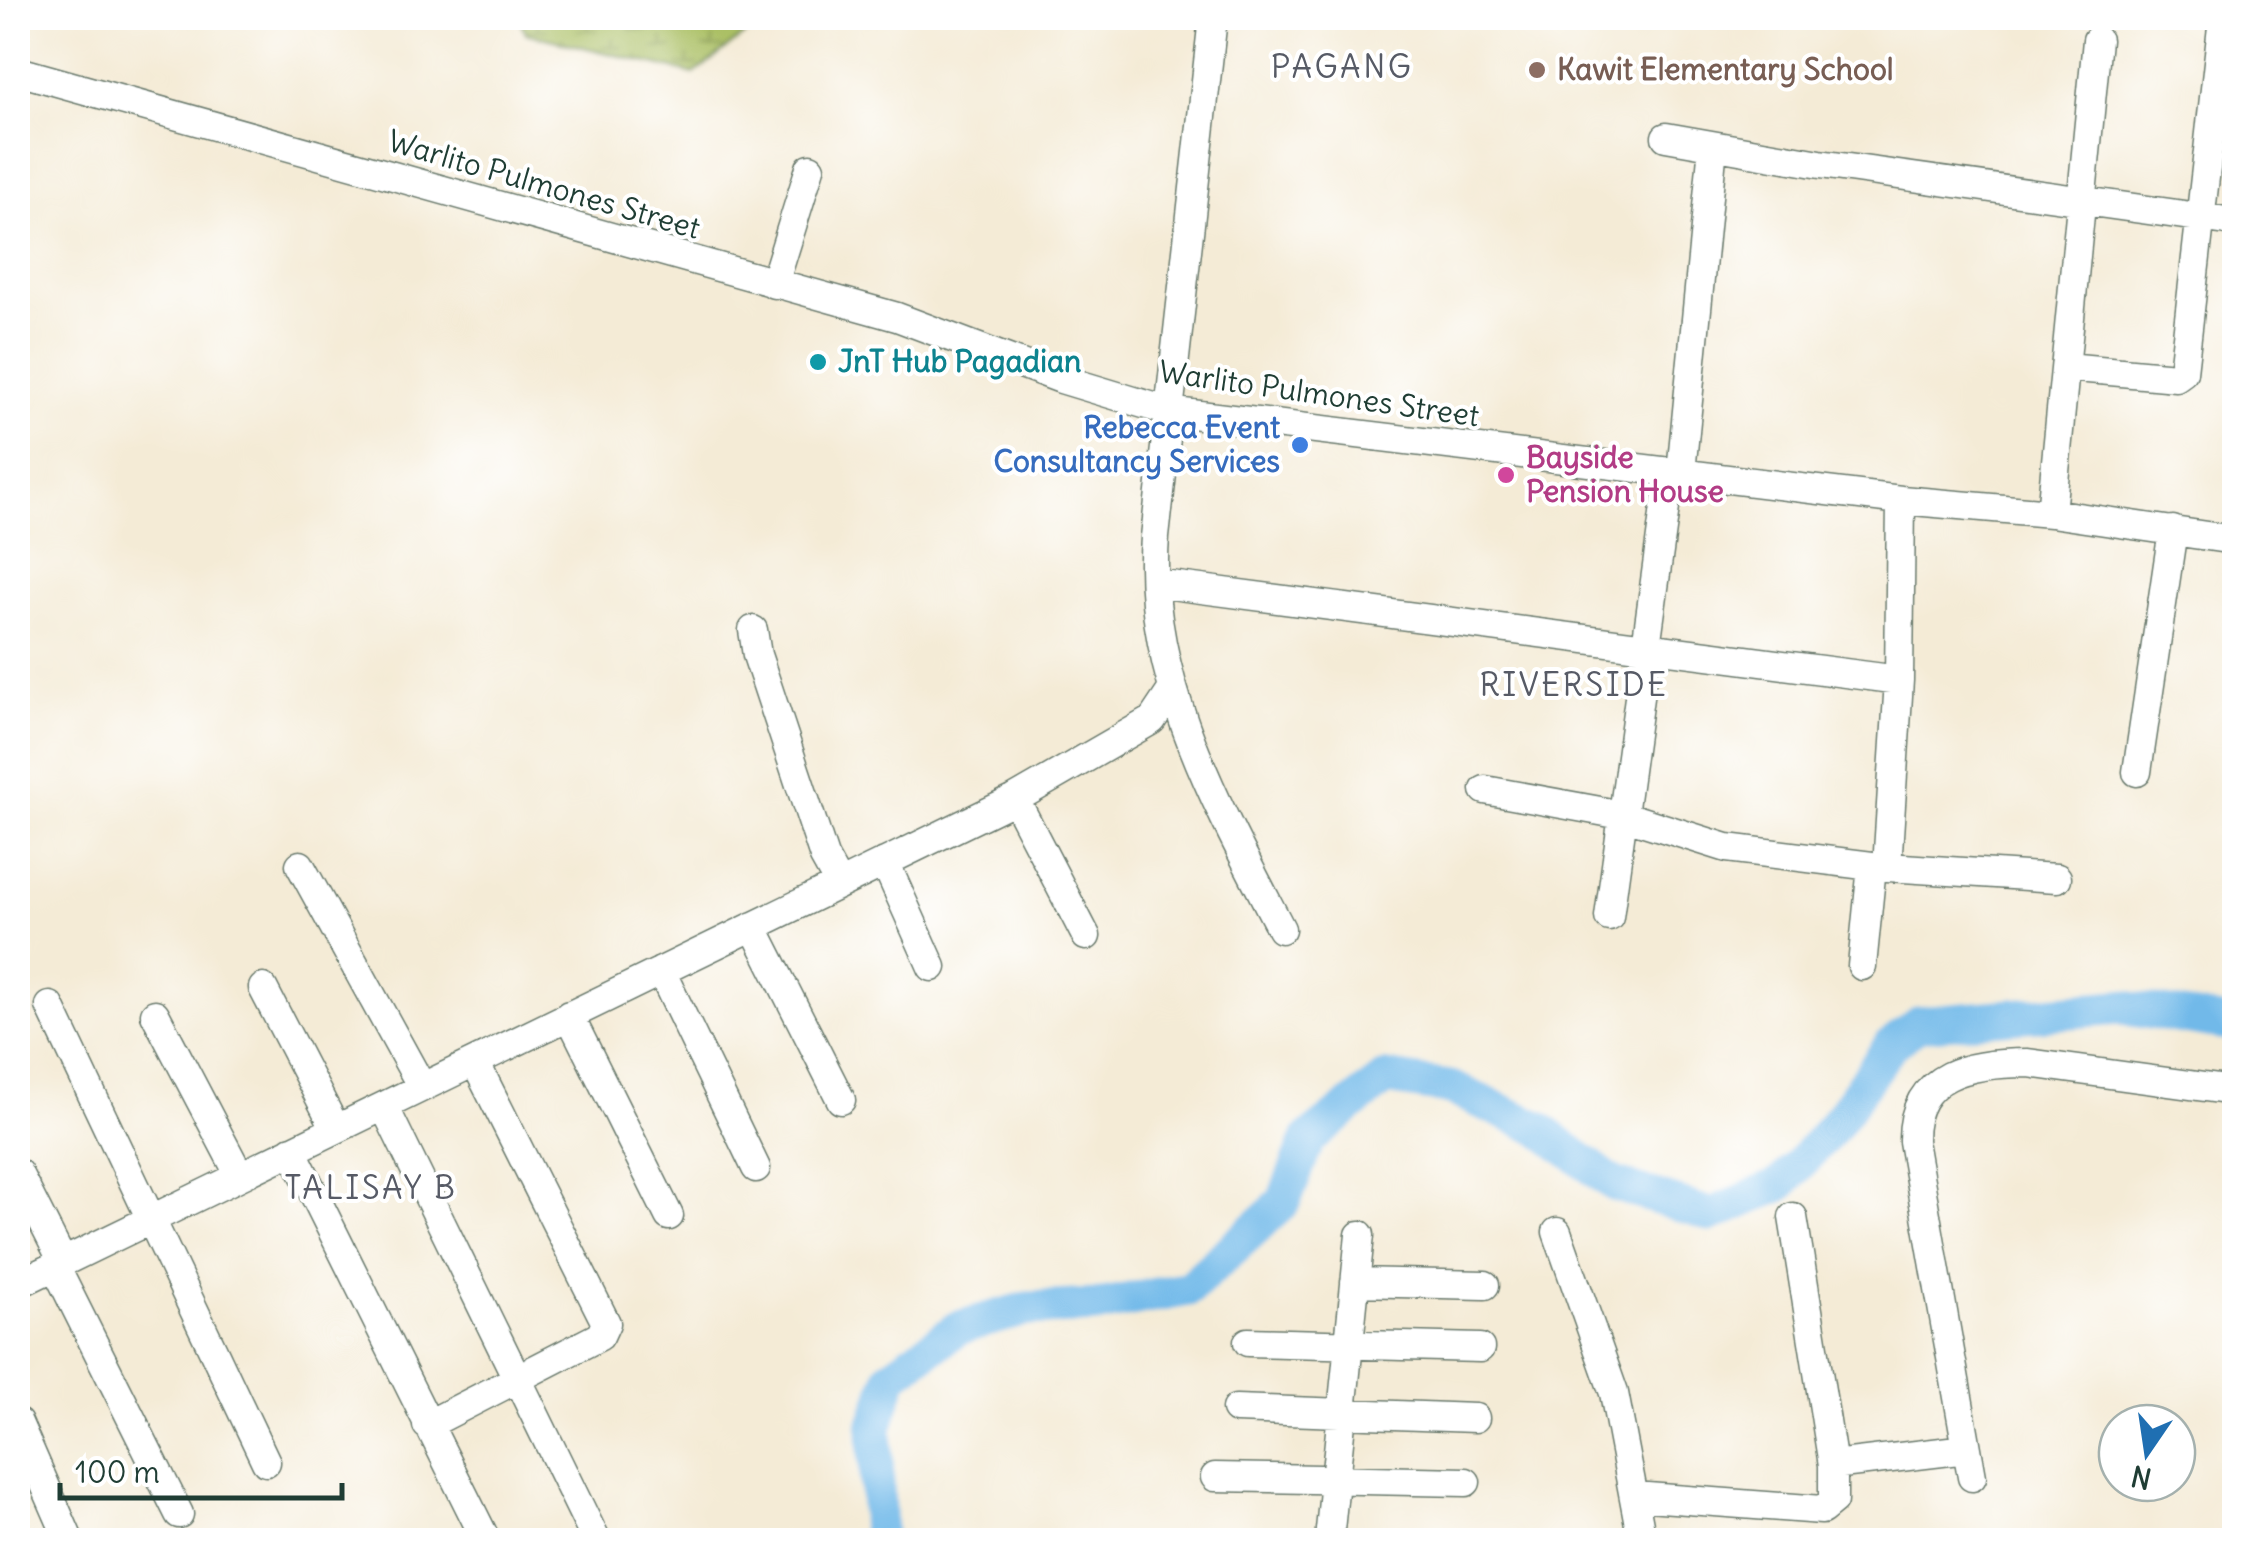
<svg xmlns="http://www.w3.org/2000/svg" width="2252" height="1558" font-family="Delius,sans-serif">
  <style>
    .wetland { fill: url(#wetland-marsh); stroke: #657e4c; stroke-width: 2.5 }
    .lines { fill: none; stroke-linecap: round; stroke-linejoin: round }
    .river { stroke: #71b9e9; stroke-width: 35 }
    .minor-casing { stroke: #6a7a6d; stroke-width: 31 }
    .minor { stroke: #fff; stroke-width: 28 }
    .education-dot { fill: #8d6e63; stroke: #fff; stroke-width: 4 }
    .culture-dot { fill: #0f9aa8; stroke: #fff; stroke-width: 4 }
    .shop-dot { fill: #3f7fe0; stroke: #fff; stroke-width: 4 }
    .hotel-dot { fill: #d1479c; stroke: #fff; stroke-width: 4 }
    .labels { text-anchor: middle; stroke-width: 8; stroke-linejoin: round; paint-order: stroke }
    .education-label { font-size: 30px; font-weight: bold; fill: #785e54; stroke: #fff; text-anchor: start }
    .street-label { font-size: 30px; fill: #1f3d34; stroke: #fff }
    .culture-label { font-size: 30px; font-weight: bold; fill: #0d838f; stroke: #fff; text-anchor: start }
    .shop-label { font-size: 30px; font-weight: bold; fill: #366cbe; stroke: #fff; text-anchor: end }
    .hotel-label { font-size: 30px; font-weight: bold; fill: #b23c85; stroke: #fff; text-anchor: start }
    .neighbourhood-label { font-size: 32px; letter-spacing: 2.5px; fill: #575b66; stroke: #fff }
  </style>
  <defs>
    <pattern id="wetland-marsh" width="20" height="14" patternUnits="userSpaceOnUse" patternTransform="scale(2.5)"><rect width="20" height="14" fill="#abc065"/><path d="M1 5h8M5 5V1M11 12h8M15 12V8" fill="none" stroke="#8b9d54"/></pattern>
  </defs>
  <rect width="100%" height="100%" fill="#fff"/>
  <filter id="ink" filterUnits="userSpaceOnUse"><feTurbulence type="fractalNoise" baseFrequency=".01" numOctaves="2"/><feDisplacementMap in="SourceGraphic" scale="20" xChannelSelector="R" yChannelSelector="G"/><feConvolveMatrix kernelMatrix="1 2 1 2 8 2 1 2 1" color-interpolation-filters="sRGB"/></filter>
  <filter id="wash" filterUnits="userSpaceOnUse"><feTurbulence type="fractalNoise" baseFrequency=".0048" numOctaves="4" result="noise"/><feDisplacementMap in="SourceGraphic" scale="40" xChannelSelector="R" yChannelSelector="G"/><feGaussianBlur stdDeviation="2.25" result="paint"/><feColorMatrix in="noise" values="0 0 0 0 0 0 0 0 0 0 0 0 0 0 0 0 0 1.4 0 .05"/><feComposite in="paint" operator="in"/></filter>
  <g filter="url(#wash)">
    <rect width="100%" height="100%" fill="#f4ebd6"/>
    <path class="wetland" d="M 520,18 L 766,18 L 694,74 L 525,33 Z"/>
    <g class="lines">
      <path class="river" d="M 879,1540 L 875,1427 L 892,1375 L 958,1328 L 1026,1309 L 1099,1306 L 1188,1289 L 1283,1203 L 1308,1140 L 1386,1078 L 1451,1088 L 1539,1128 L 1614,1184 L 1711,1215 L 1781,1184 L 1834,1126 L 1890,1046 L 1918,1024 L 2119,1007 L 2234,1025"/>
    </g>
  </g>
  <g filter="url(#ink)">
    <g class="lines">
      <g class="minor-casing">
        <path id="minor" d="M 1213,18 L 1155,537 C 1144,676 1219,809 1281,929
          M 18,71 L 897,317 L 1061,379 L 1167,411 L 1901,500 L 2051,513 L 2234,540
          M 1666,137 L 1820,164 L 2234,222
          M 774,284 L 810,168
          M 2066,367 L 2176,377 L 2183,372 L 2223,18
          M 1681,472 L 1713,146
          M 2051,513 L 2097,40
          M 1155,583 L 1899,680
          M 753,630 L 757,655 L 824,857 L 839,884
          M 2137,772 L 2173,530
          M 1485,790 L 1622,815 L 1727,848 L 1872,866 L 2057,878
          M 1015,799 L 1086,936
          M 885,862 L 932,967
          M 300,865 L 422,1087
          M 1887,867 L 1899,680 L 1901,500
          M 1609,917 L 1670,471
          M 753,926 L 841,1100
          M 1862,966 L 1872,866
          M 661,971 L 756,1168
          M 263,988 L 336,1129
          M 50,1006 L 266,1462
          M 155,1014 L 240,1176
          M 569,1015 L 669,1216
          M 384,1106 L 596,1540
          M 292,1150 L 486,1540
          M 18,1173 L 63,1262
          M 1557,1232 L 1614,1393 L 1642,1540
          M 55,1266 L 179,1514
          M 1355,1282 L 1485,1285
          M 18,1284 L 1015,799 L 1152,720 L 1172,690
          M 1248,1342 L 1480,1348
          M 1236,1409 L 1475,1418
          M 18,1423 L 69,1540
          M 427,1425 L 600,1336 L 606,1323 L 475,1062
          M 1833,1465 L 1967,1449
          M 1215,1477 L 1466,1482
          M 1972,1477 L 1913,1141 C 1912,1072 1971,1063 2028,1063 L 2234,1091
          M 1634,1496 L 1822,1510 L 1833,1501 L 1833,1465 L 1793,1217
          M 1329,1540 L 1360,1235"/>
      </g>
      <use href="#minor" class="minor"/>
    </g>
  </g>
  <circle class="education-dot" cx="1537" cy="70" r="10"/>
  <circle class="culture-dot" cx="818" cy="362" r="10"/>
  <circle class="shop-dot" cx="1300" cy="445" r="10"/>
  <circle class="hotel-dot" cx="1506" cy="475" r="10"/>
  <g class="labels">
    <g class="education-label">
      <text x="1557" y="80">Kawit Elementary School</text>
    </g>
    <g class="street-label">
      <text transform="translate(544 185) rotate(16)" y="10">Warlito Pulmones Street</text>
      <text transform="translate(1319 394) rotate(8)" y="10">Warlito Pulmones Street</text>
    </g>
    <g class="culture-label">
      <text x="838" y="372">JnT Hub Pagadian</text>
    </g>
    <g class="shop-label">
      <text x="1280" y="438">Rebecca Event<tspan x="1280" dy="34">Consultancy Services</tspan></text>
    </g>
    <g class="hotel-label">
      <text x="1526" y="468">Bayside<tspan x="1526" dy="34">Pension House</tspan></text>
    </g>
    <g class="neighbourhood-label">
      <text x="1342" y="78">PAGANG</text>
      <text x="1574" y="696">RIVERSIDE</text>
      <text x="371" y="1199">TALISAY B</text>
    </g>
  </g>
  <rect width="2252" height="1558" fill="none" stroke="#fff" stroke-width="60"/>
  <g transform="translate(2147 1453) rotate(193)"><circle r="48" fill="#ffffff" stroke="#a5b1ae" stroke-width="2.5"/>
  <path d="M0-8L18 38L0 25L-18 38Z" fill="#1f6fb2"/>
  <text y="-15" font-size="28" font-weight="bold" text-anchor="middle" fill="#1f3d34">N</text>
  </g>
  <path d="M60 1483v15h282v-15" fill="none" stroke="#1f3d34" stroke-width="5"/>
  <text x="75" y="1483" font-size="30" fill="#1f3d34" stroke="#ffffff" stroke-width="8" paint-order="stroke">100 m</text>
</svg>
